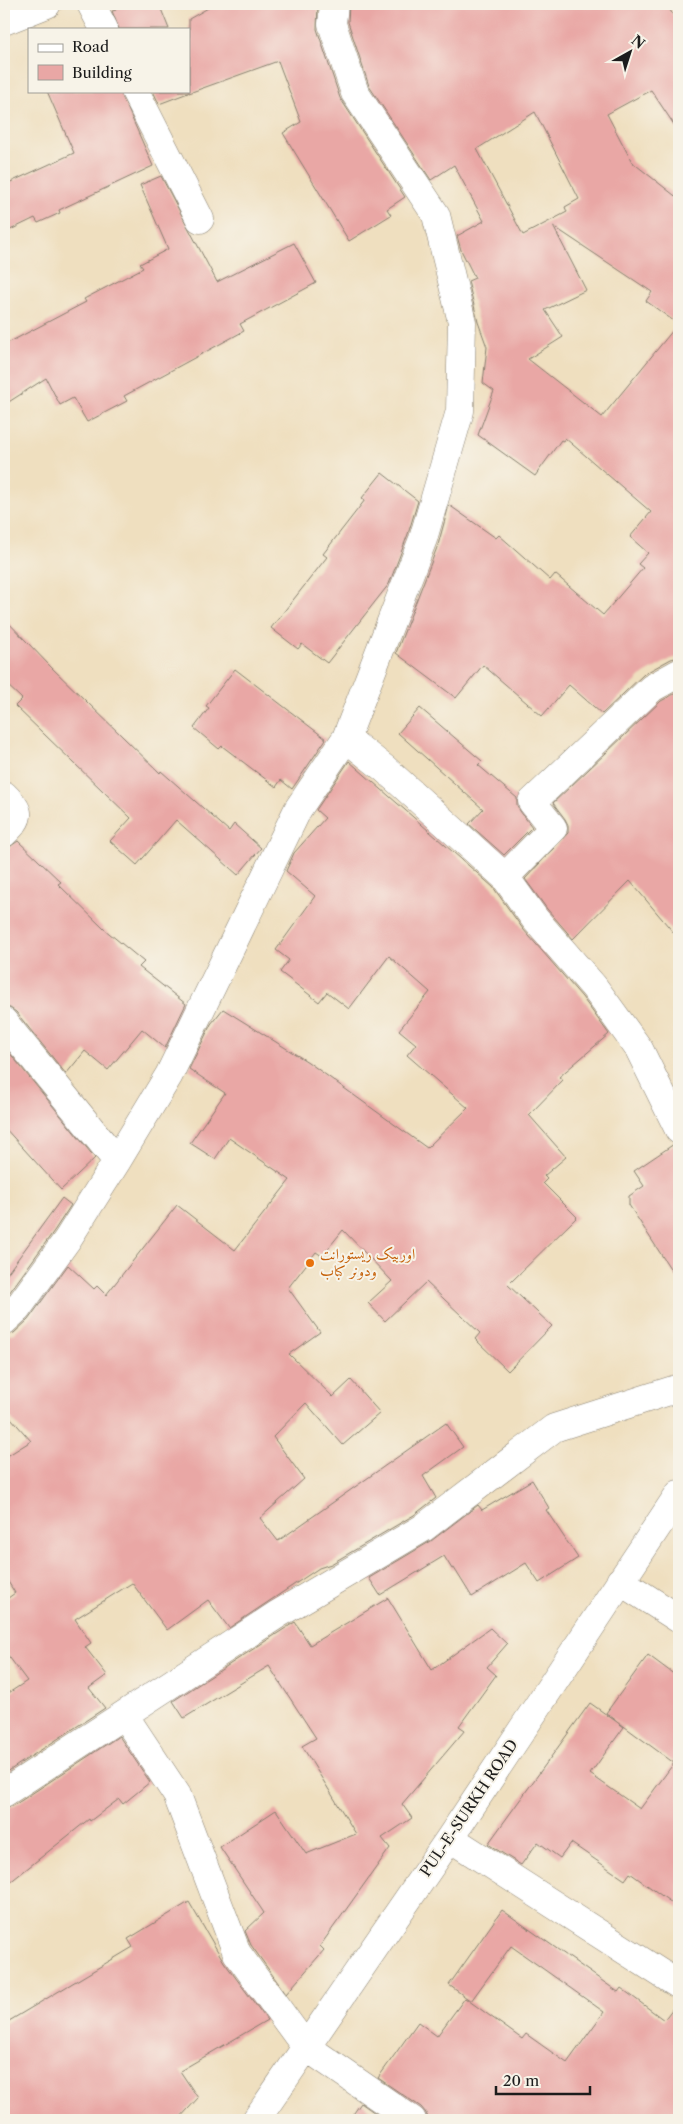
<svg xmlns="http://www.w3.org/2000/svg" width="683" height="2124" font-family="'Libre Caslon Text',Amiri,serif">
  <style>
    .building { fill: #e9a7a5; fill-rule: evenodd }
    .lines { fill: none; stroke-linecap: round; stroke-linejoin: round }
    .minor-casing { stroke: #867e6e; stroke-width: 29 }
    .minor { stroke: #fff; stroke-width: 28 }
    .food-dot { fill: #e8710a; stroke: #f7f3e8; stroke-width: 2 }
    .labels { text-anchor: middle; stroke-width: 4; stroke-linejoin: round; paint-order: stroke }
    .food-label { font-size: 15px; fill: #c56008; stroke: #f7f3e8; text-anchor: start }
    .street-label { font-size: 15px; fill: #1c1c1c; stroke: #f7f3e8 }
  </style>
  <rect width="100%" height="100%" fill="#f7f3e8"/>
  <filter id="ink" filterUnits="userSpaceOnUse"><feTurbulence type="fractalNoise" baseFrequency=".02" numOctaves="2"/><feDisplacementMap in="SourceGraphic" scale="10" xChannelSelector="R" yChannelSelector="G"/><feConvolveMatrix kernelMatrix="1 2 1 2 8 2 1 2 1" color-interpolation-filters="sRGB"/></filter>
  <filter id="wash" filterUnits="userSpaceOnUse"><feTurbulence type="fractalNoise" baseFrequency=".0096" numOctaves="4" result="noise"/><feDisplacementMap in="SourceGraphic" scale="20" xChannelSelector="R" yChannelSelector="G"/><feGaussianBlur stdDeviation="1.12" result="paint"/><feColorMatrix in="noise" values="0 0 0 0 0 0 0 0 0 0 0 0 0 0 0 0 0 1.4 0 .05"/><feComposite in="paint" operator="in"/></filter>
  <g filter="url(#wash)">
    <rect width="100%" height="100%" fill="#efdfbf"/>
    <g id="blocks">
      <path class="building" d="M 114,4 L 159,4 L 169,29 L 119,29 L 112,11 L 116,10 Z
        M 215,4 L 318,4 L 317,29 L 340,98 L 405,197 L 387,209 L 391,215 L 349,241 L 283,133 L 301,122 L 278,61 L 189,93 L 189,19 Z
        M 349,4 L 666,4 L 679,24 L 679,132 L 651,90 L 607,114 L 632,162 L 679,199 L 679,657 L 671,659 L 644,674 L 602,714 L 569,685 L 542,716 L 483,665 L 456,698 L 396,653 L 438,545 L 449,505 L 496,538 L 499,535 L 550,580 L 555,574 L 603,615 L 643,568 L 638,564 L 648,553 L 630,537 L 651,512 L 565,438 L 563,441 L 561,440 L 535,476 L 478,435 L 494,391 L 483,383 L 487,347 L 478,322 L 468,281 L 475,278 L 461,250 L 457,236 L 484,221 L 454,165 L 431,180 L 369,86 L 348,22 ZM 535,112 L 579,199 L 565,207 L 567,212 L 523,235 L 477,149 ZM 553,226 L 652,292 L 646,301 L 678,324 L 602,417 L 528,359 L 563,337 L 545,310 L 586,290 Z
        M 47,91 L 120,91 L 153,166 L 59,210 L 60,213 L 38,223 L 35,218 L 4,233 L 4,185 L 74,153 Z
        M 153,91 L 188,91 L 188,93 L 159,104 Z
        M 161,176 L 217,282 L 294,243 L 316,283 L 240,324 L 244,331 L 124,396 L 127,401 L 87,422 L 73,398 L 60,405 L 46,378 L 4,405 L 4,345 L 86,302 L 84,299 L 143,268 L 140,264 L 168,249 L 140,185 Z
        M 382,473 L 418,501 L 408,534 L 389,584 L 327,663 L 302,644 L 298,649 L 271,628 L 327,557 L 323,554 L 365,500 L 362,498 Z
        M 4,618 L 50,666 L 160,773 L 161,771 L 229,831 L 234,824 L 261,848 L 238,875 L 176,820 L 137,865 L 110,841 L 131,818 L 15,706 L 22,699 L 4,682 Z
        M 235,669 L 326,739 L 292,789 L 281,780 L 276,787 L 222,746 L 219,749 L 194,728 L 209,708 L 206,706 Z
        M 676,693 L 679,696 L 679,939 L 630,881 L 573,939 L 547,909 L 525,879 L 568,833 L 568,825 L 565,819 L 553,803 L 661,701 Z
        M 420,708 L 482,761 L 478,765 L 517,798 L 517,805 L 520,811 L 532,827 L 504,855 L 469,824 L 483,809 L 398,733 Z
        M 349,761 L 493,887 L 523,929 L 582,997 L 609,1034 L 559,1077 L 563,1080 L 529,1115 L 566,1157 L 544,1176 L 547,1179 L 543,1183 L 577,1217 L 508,1285 L 552,1326 L 508,1371 L 475,1339 L 480,1333 L 426,1282 L 385,1321 L 368,1303 L 392,1281 L 343,1230 L 322,1256 L 316,1252 L 288,1288 L 320,1332 L 289,1354 L 333,1397 L 351,1380 L 380,1413 L 343,1445 L 306,1403 L 273,1437 L 304,1479 L 260,1518 L 278,1541 L 446,1423 L 463,1447 L 423,1476 L 436,1498 L 414,1515 L 331,1564 L 319,1568 L 229,1628 L 208,1600 L 167,1630 L 132,1583 L 75,1619 L 91,1643 L 85,1647 L 107,1675 L 89,1688 L 105,1708 L 4,1774 L 4,1696 L 27,1681 L 4,1650 L 4,1601 L 15,1593 L 4,1575 L 4,1458 L 31,1441 L 4,1410 L 4,1336 L 14,1333 L 28,1320 L 68,1265 L 94,1289 L 97,1286 L 106,1295 L 177,1205 L 235,1250 L 290,1180 L 229,1138 L 215,1159 L 190,1143 L 225,1093 L 189,1069 L 211,1024 L 223,1009 L 308,1062 L 427,1148 L 468,1108 L 407,1055 L 416,1044 L 399,1030 L 430,992 L 389,956 L 349,1009 L 327,992 L 319,1002 L 280,972 L 289,960 L 276,950 L 315,896 L 286,871 L 294,853 L 325,818 L 316,810 Z
        M 18,841 L 61,882 L 58,884 L 104,929 L 144,962 L 139,967 L 186,1004 L 165,1048 L 142,1029 L 108,1070 L 85,1051 L 66,1074 L 16,1012 L 10,1008 L 4,1007 L 4,848 L 8,848 Z
        M 4,1046 L 95,1158 L 61,1190 L 4,1127 Z
        M 674,1144 L 679,1145 L 679,1282 L 629,1205 L 629,1196 L 644,1186 L 634,1171 Z
        M 62,1198 L 71,1205 L 54,1231 L 4,1300 L 4,1278 Z
        M 532,1480 L 549,1508 L 546,1510 L 578,1558 L 539,1583 L 526,1563 L 472,1597 L 454,1568 L 452,1569 L 444,1556 L 380,1595 L 369,1578 L 431,1541 L 478,1505 L 482,1510 Z
        M 388,1598 L 432,1670 L 490,1628 L 507,1644 L 487,1667 L 496,1675 L 459,1726 L 465,1730 L 402,1804 L 412,1818 L 382,1838 L 390,1848 L 320,1946 L 324,1950 L 286,1994 L 251,1945 L 245,1931 L 264,1913 L 220,1847 L 276,1810 L 306,1854 L 356,1834 L 302,1746 L 316,1738 L 269,1666 L 184,1718 L 173,1701 L 295,1622 L 310,1645 Z
        M 648,1655 L 679,1678 L 679,1908 L 630,1873 L 625,1880 L 571,1843 L 560,1858 L 538,1842 L 521,1865 L 488,1844 L 590,1703 L 624,1727 L 590,1774 L 640,1809 L 674,1763 L 606,1713 Z
        M 119,1736 L 150,1782 L 123,1804 L 119,1799 L 90,1821 L 89,1819 L 4,1887 L 4,1808 L 13,1806 Z
        M 189,1902 L 224,1962 L 267,2020 L 180,2071 L 198,2098 L 178,2120 L 4,2120 L 4,2024 L 133,1947 L 128,1939 Z
        M 502,1910 L 618,1992 L 621,1988 L 664,2020 L 679,2000 L 679,2120 L 427,2120 L 426,2113 L 421,2107 L 378,2078 L 418,2022 L 437,2036 L 465,1998 L 522,2039 L 526,2034 L 567,2063 L 604,2012 L 511,1946 L 471,2001 L 449,1985 Z
        M 361,2103 L 385,2120 L 349,2120 Z"/>
    </g>
  </g>
  <g filter="url(#ink)">
    <use href="#blocks" fill-opacity="0" stroke="#867e6e" stroke-width="1"/>
    <g class="lines">
      <g class="minor-casing">
        <path id="minor" d="M 91,4 L 104,29
          M 4,21 L 47,4
          M 135,91 L 200,219
          M 346,738 L 385,769 L 505,877 L 535,919 L 594,987 L 639,1049 L 679,1130
          M 4,795 C 21,812 22,816 4,833
          M 505,877 L 553,828 L 532,802 L 652,688 L 679,673
          M 4,1022 L 117,1161
          M 4,1321 L 17,1309 L 67,1240 L 117,1161 L 169,1075 L 298,809 L 346,738 L 423,539 L 460,411 L 462,322 L 436,215 L 355,93 L 332,24 L 334,4
          M 620,1581 L 679,1619
          M 124,1715 L 177,1795 L 237,1953 L 305,2046 L 412,2120
          M 4,1793 L 278,1614 L 423,1528 L 554,1428 L 679,1388
          M 450,1838 L 679,1985
          M 256,2120 L 450,1838 L 679,1494"/>
      </g>
      <use href="#minor" class="minor"/>
    </g>
  </g>
  <circle class="food-dot" cx="310" cy="1263" r="5"/>
  <g class="labels">
    <g class="food-label">
      <text x="320" y="1259">اوربیک ریستورانت<tspan x="320" dy="17">ودونر کباب</tspan></text>
    </g>
    <g class="street-label">
      <text transform="translate(469 1808) rotate(-56)" y="5">PUL-E-SURKH ROAD</text>
    </g>
  </g>
  <rect width="683" height="2124" fill="none" stroke="#f7f3e8" stroke-width="20"/>
  <rect x="28" y="28" width="162" height="65" fill="#f7f3e8" stroke="#9f9d96"/>
  <rect x="38" y="44" width="25" height="8" fill="#ffffff" stroke="#9f9d96"/>
  <text x="72" y="52" font-size="15" fill="#1c1c1c">Road</text>
  <rect x="38" y="65" width="25" height="15" fill="#e9a7a5" stroke="#9f9d96"/>
  <text x="72" y="78" font-size="15" fill="#1c1c1c">Building</text>
  <g transform="translate(630 52) rotate(39)" stroke="#f7f3e8" stroke-width="4" paint-order="stroke">
  <path d="M0-4L9 19L0 12L-9 19Z" fill="#1c1c1c"/>
  <text y="-8" font-size="14" font-weight="bold" text-anchor="middle" fill="#1c1c1c">N</text>
  </g>
  <path d="M496 2086v8h94v-8" fill="none" stroke="#1c1c1c" stroke-width="2.5"/>
  <text x="503" y="2086" font-size="15" fill="#1c1c1c" stroke="#f7f3e8" stroke-width="4" paint-order="stroke">20 m</text>
</svg>
